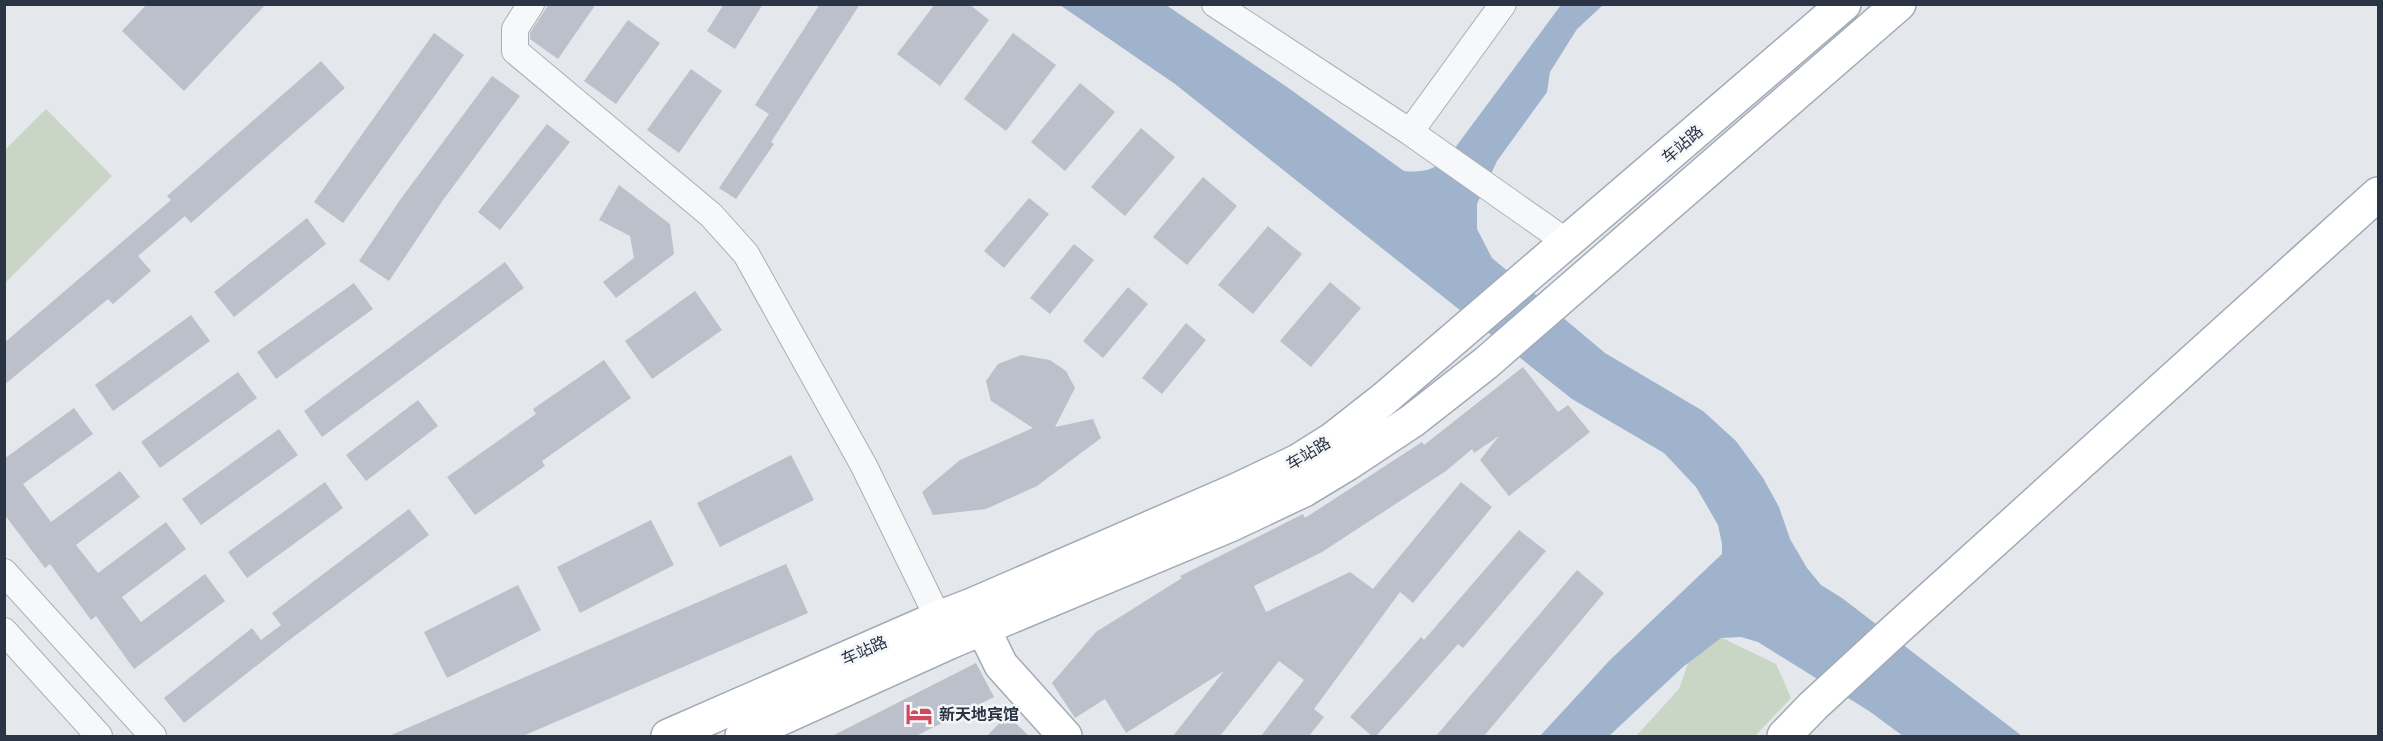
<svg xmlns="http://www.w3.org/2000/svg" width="2383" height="741" font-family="'Sofia Sans Condensed','Noto Sans SC',sans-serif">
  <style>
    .green { fill: #c9d6c5 }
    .water { fill: #9fb4cc }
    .building { fill: #bbc0ca }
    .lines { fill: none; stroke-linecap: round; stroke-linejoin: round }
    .minor-casing { stroke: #a9aeb7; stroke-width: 28 }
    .major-casing { stroke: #a3abb8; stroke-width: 36 }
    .minor { stroke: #f7f8fa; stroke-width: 26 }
    .major { stroke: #fff; stroke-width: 33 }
    .labels { text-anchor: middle; stroke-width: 5; stroke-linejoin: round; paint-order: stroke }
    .street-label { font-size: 16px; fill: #2b3445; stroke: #f4f6f9 }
    .poi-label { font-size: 16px; font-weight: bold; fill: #2b3445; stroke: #f4f6f9; text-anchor: start }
  </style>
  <rect width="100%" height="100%" fill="#e4e7ec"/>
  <path class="green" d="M 46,109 L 112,176 L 5,283 L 5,150 Z
    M 1716,635 L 1776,664 L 1791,698 L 1755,736 L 1636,736 L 1679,689 L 1692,652 Z"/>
  <path class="water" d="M 1060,5 L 1166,5 L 1287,87 L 1404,171 C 1423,173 1435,170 1449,156 L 1561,5 L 1603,5 L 1577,29 L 1550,72 L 1547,92 L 1497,161 L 1477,204 L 1477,229 L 1492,258 L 1605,353 L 1703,411 L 1736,441 L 1763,478 L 1779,507 L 1790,539 L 1807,568 L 1821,585 L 1842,598 L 2022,736 L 1903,736 L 1869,711 L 1758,642 L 1741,637 L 1721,638 L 1683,667 L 1609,736 L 1540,736 L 1610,660 L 1722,554 L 1722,544 L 1718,525 L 1696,487 L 1664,453 L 1572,399 L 1175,84 Z"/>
  <path class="building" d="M 147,4 L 266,4 L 184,91 L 122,31 Z
    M 549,4 L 596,4 L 558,59 L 530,39 L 530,33 Z
    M 724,4 L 763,4 L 735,49 L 707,31 Z
    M 820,4 L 860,4 L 771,142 L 774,144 L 736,199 L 719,188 L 769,114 L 755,105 Z
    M 935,4 L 969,4 L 989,20 L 940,86 L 897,54 Z
    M 628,20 L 660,43 L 616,104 L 584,81 Z
    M 434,33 L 464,55 L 343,223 L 314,202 Z
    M 1013,33 L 1056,65 L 1006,131 L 964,99 Z
    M 321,61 L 345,88 L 191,223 L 185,216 L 138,256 L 151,271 L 113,304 L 108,299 L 4,385 L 4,343 L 171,200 L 167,196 Z
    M 691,69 L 722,91 L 679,153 L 647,130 Z
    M 492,76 L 520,96 L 443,200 L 389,281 L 359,261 L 400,200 Z
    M 1080,83 L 1115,112 L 1065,171 L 1031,142 Z
    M 547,124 L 570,142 L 500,230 L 478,212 Z
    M 1141,128 L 1175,157 L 1125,216 L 1091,187 Z
    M 1203,177 L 1237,206 L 1187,265 L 1153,237 Z
    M 619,185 L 670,224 L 674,254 L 616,298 L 603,282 L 634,258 L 630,236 L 599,220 Z
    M 1029,198 L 1049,214 L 1004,268 L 984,251 Z
    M 307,218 L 326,244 L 234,317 L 214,292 Z
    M 1268,226 L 1302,254 L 1253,314 L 1218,285 Z
    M 1074,244 L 1094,260 L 1050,314 L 1030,298 Z
    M 505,262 L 524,288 L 322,437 L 304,411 Z
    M 1330,282 L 1361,308 L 1311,367 L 1280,341 Z
    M 354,283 L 373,309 L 276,379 L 257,352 Z
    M 1128,287 L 1148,304 L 1103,358 L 1083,341 Z
    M 695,291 L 722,330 L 652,379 L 625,341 Z
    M 191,315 L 210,341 L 113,411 L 95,385 Z
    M 1186,323 L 1206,340 L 1162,394 L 1142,378 Z
    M 1021,355 L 1050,360 L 1066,371 L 1075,388 L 1055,427 L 1093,419 L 1101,438 L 1037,486 L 986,509 L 933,515 L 922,492 L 960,460 L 1033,428 L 991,401 L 986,381 L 998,364 Z
    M 604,360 L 631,398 L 542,461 L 545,466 L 475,515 L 447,477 L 536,414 L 533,409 Z
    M 1523,367 L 1558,412 L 1568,405 L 1590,432 L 1509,496 L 1480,460 L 1499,436 L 1474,453 L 1472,449 L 1446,471 L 1322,552 L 1254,586 L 1266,612 L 1350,572 L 1373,589 L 1461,482 L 1492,507 L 1413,603 L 1400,592 L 1314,709 L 1324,717 L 1309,736 L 1261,736 L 1304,680 L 1279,661 L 1220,736 L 1173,736 L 1224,671 L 1126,733 L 1105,699 L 1075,718 L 1052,683 L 1096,632 L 1182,578 L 1180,576 L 1303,514 L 1305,518 L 1422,442 L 1424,445 Z
    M 238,372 L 257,398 L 160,468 L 141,442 Z
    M 418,400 L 438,426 L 366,481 L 346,455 Z
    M 74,408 L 93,434 L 23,484 L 51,522 L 120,471 L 140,497 L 76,545 L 98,573 L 166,522 L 186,549 L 122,597 L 141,622 L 205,574 L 225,601 L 134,669 L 96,616 L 91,620 L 50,564 L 45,568 L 4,514 L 4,459 Z
    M 279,429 L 298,455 L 201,525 L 182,499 Z
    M 791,455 L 814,500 L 720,547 L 697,503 Z
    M 325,482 L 343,508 L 247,578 L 228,552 Z
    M 409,509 L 429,535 L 284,644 L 184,723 L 164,698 L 252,628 L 261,640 L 281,625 L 272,613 Z
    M 651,520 L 674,565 L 580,613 L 557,567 Z
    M 1519,530 L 1546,551 L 1463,648 L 1458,644 L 1376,736 L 1372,736 L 1350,717 L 1421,637 L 1424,640 Z
    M 786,564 L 808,613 L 523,736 L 389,736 Z
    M 1577,570 L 1604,593 L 1484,736 L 1436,736 Z
    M 518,585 L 541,630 L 447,678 L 424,632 Z
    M 976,663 L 994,697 L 916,736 L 832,736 Z
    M 1007,715 L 1029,736 L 987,736 Z"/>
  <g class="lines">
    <g class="minor-casing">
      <path id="minor" d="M 531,4 L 515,29 L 515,51 L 711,215 L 746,254 L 864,466 L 946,634
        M 1215,4 L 1410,132 L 1568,243
        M 1410,132 L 1503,4
        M 4,572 L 153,736
        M 4,631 L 99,736"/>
    </g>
    <g class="major-casing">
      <path id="major" d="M 974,610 L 1001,665 L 1065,736
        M 668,736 L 938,618 L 972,605 L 1237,490 L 1298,461 L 1333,439 L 1384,399 L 1844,4
        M 742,736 L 950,642 L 1230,525 L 1304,490 L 1347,464 L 1412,421 L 1486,363 L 1899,4
        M 1784,736 L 1813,706 L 1891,634 L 2378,194"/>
    </g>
    <use href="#minor" class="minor"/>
    <use href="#major" class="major"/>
  </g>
  <defs>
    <g id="hotel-bare" transform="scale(2.07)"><path d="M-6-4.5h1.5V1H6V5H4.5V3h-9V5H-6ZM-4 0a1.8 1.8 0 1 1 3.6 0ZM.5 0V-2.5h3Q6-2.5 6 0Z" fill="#d1495b" stroke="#f4f6f9" stroke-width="2.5" paint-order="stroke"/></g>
  </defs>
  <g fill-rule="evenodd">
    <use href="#hotel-bare" x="919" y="714"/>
  </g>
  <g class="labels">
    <g class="street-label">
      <text transform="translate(1682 144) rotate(-41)" y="6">车站路</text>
      <text transform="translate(1308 453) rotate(-31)" y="6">车站路</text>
      <text transform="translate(864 650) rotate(-24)" y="6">车站路</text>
    </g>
    <g class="poi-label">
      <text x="939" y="720">新天地宾馆</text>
    </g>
  </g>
  <rect width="2383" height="741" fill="none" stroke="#2b3445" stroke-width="12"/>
</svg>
